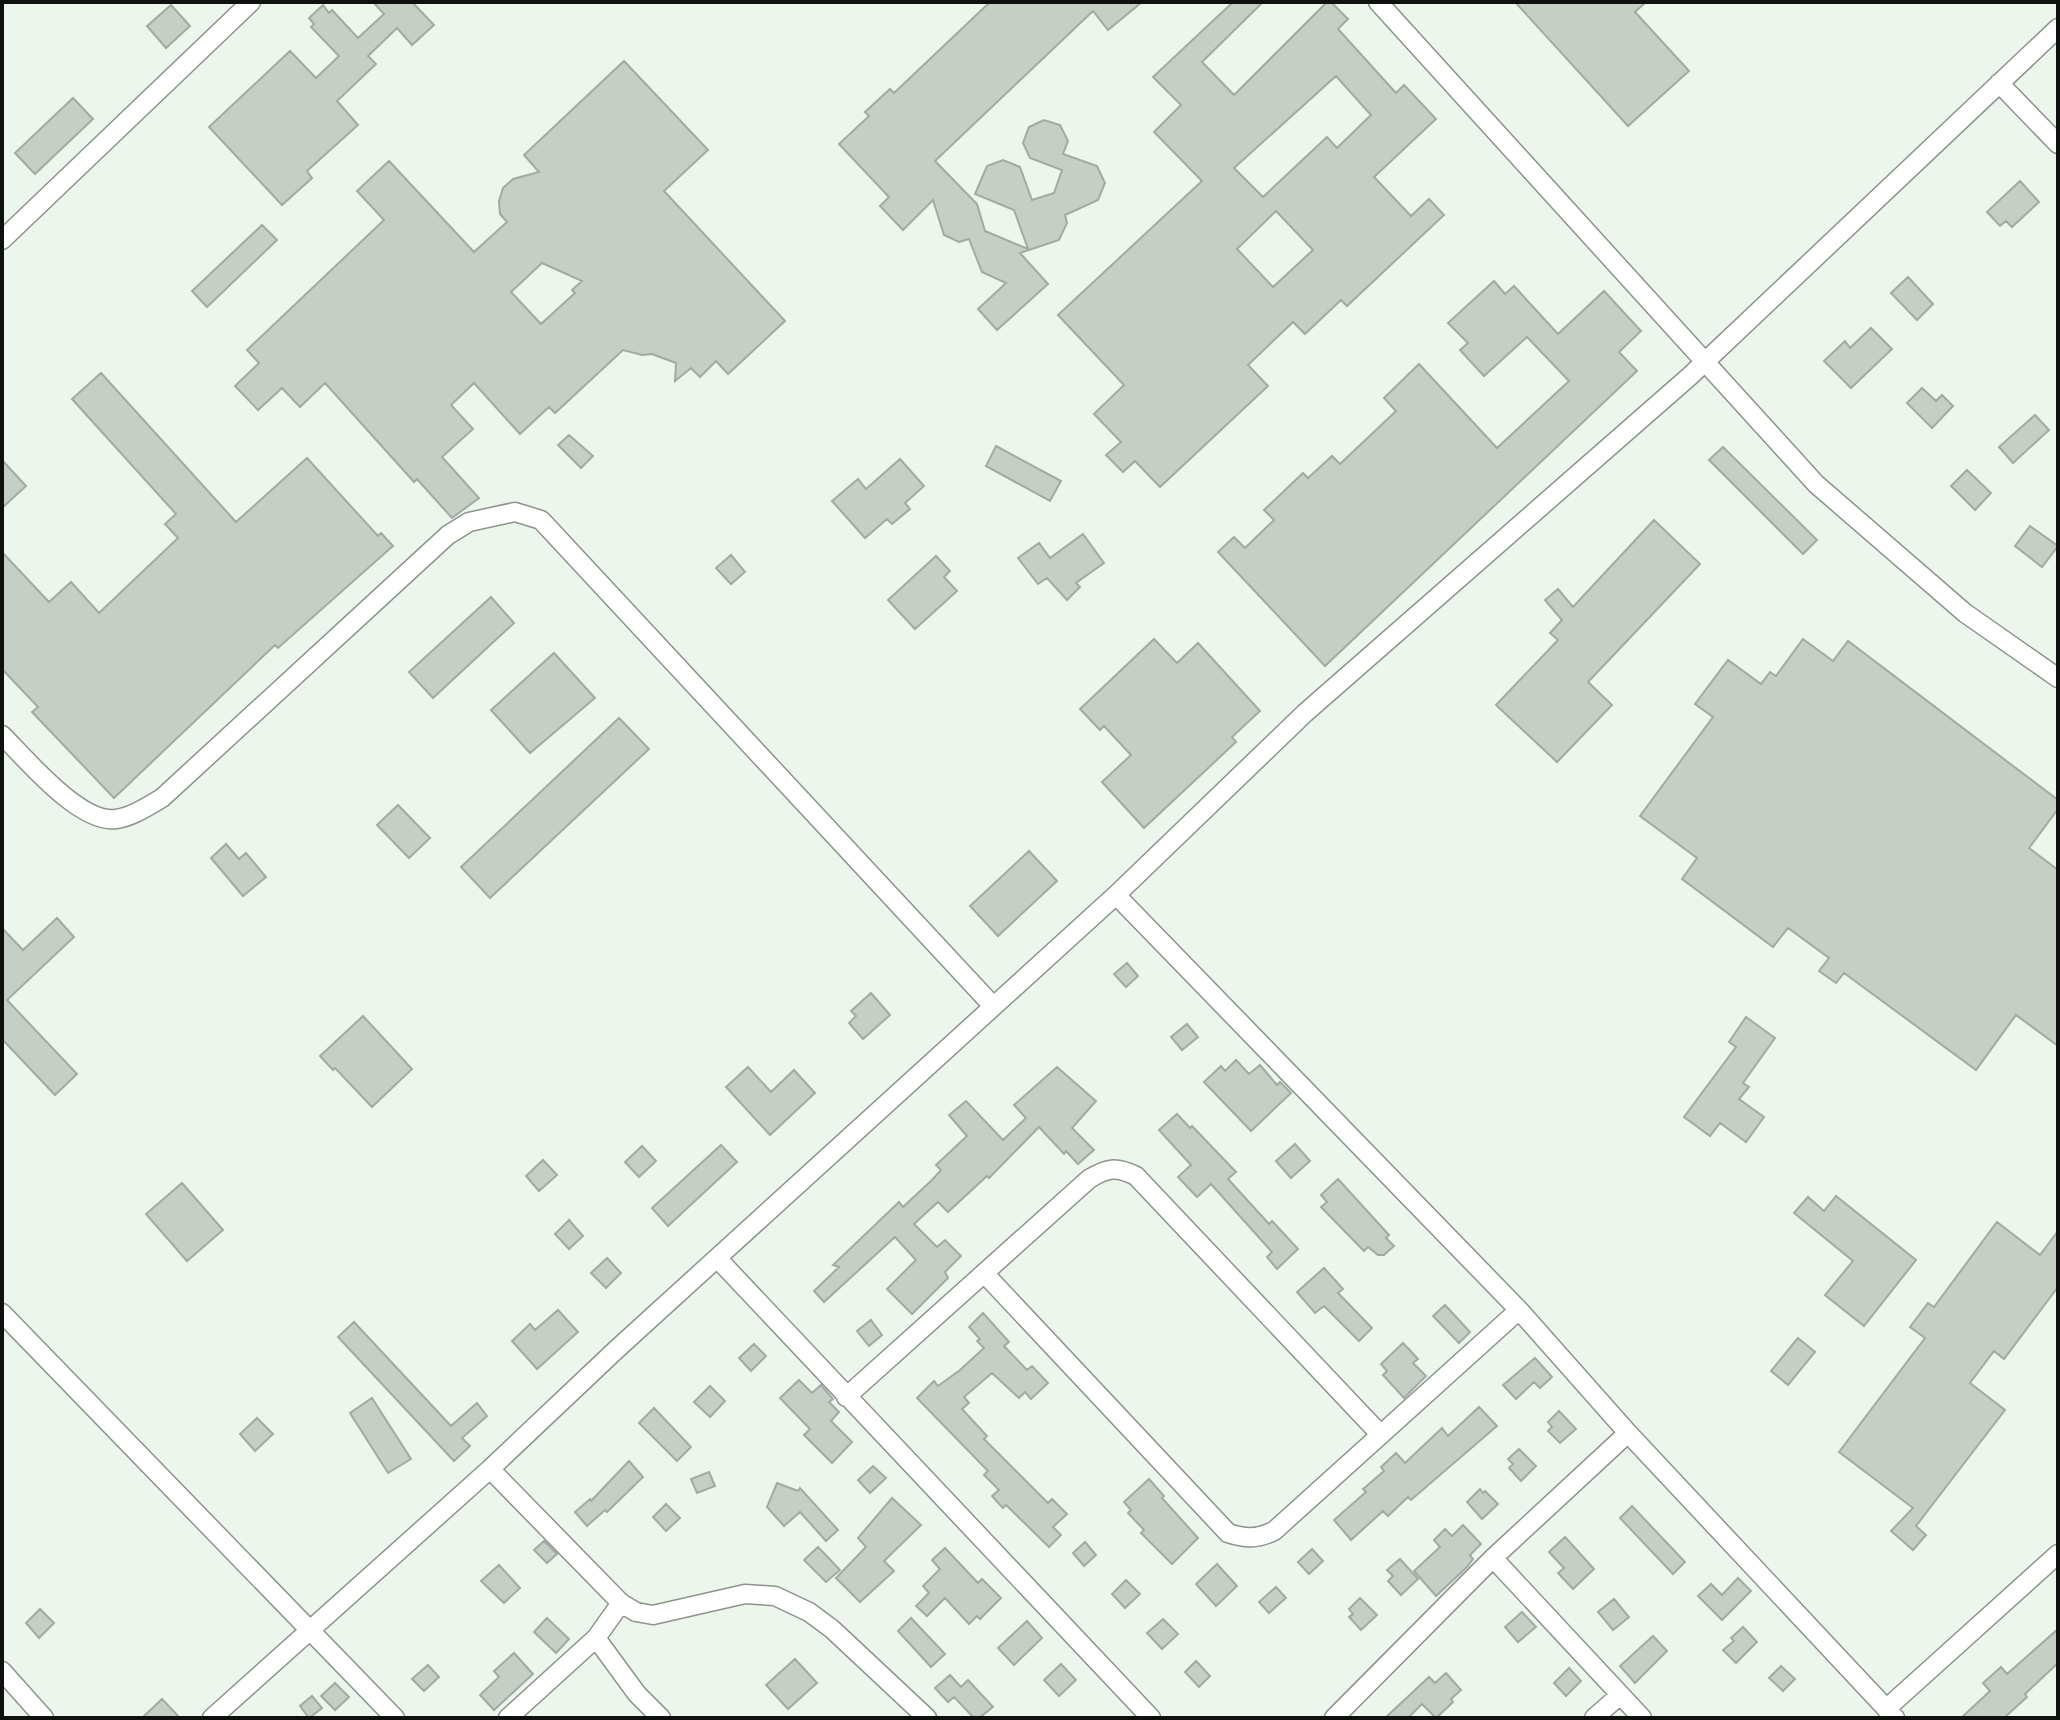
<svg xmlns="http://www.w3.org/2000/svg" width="2060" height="1720" font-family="'Public Sans',sans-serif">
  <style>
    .building { fill: #c5cfc5; stroke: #a2aba2; stroke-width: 2; fill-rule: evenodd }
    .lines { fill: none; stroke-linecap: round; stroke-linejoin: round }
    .minor-casing { stroke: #8c948b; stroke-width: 21 }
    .minor { stroke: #fff; stroke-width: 18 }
  </style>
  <rect width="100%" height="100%" fill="#ecf6ec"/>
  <path class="building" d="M 373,2 L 412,2 L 434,25 L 412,45 L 397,28 L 368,56 L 376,64 L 337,101 L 358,125 L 307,171 L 312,178 L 282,205 L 209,127 L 290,51 L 316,78 L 339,56 L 311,27 L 314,24 L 309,18 L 323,5 L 329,13 L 332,10 L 358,38 L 384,14 Z
    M 990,2 L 1142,2 L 1108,30 L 1093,11 L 935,161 L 977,204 L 985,231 L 1028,249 L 1014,210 L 975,194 L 987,166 L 1003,160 L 1020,167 L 1032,200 L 1054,193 L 1062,170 L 1030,158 L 1023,143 L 1029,127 L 1044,120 L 1060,125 L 1068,141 L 1063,154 L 1097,166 L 1105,183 L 1098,200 L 1065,215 L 1067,223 L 1059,240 L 1020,253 L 1048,284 L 997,330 L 978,309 L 1006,283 L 982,272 L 969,239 L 959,242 L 944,235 L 933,200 L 903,230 L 880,206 L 889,197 L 839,144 L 869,116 L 865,112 L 890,89 L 894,93 Z
    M 1233,2 L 1263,2 L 1202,62 L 1234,95 L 1327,2 L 1331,2 L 1348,19 L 1338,29 L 1396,93 L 1404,85 L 1436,119 L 1374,177 L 1411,216 L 1429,199 L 1444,215 L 1347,306 L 1341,300 L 1305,334 L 1293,322 L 1248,365 L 1268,386 L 1160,487 L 1135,461 L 1123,472 L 1106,455 L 1121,442 L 1094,414 L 1124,385 L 1058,315 L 1202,181 L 1154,132 L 1181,105 L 1153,77 ZM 1336,76 L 1371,115 L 1337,148 L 1327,137 L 1263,197 L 1234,168 ZM 1276,211 L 1313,250 L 1273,287 L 1237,249 Z
    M 1515,2 L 1646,2 L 1635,12 L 1689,71 L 1628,126 Z
    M 171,5 L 190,26 L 166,48 L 147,26 Z
    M 624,61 L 708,150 L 664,191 L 785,321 L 728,374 L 716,361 L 700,377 L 691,368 L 675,381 L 676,363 L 652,354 L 642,355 L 623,350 L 555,413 L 549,407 L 520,434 L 474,383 L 451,405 L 473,429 L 442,457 L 479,498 L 452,518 L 417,479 L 414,482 L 325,383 L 300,407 L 282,388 L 258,410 L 235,386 L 259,363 L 247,350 L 384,220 L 357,191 L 389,161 L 474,252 L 507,222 L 500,214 L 499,201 L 503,188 L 513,179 L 539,172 L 524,155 ZM 542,263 L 582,281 L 572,290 L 575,293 L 541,324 L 511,292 Z
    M 73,98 L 93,119 L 35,174 L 15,153 Z
    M 2020,181 L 2039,202 L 2012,227 L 2006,221 L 2000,226 L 1987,212 Z
    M 262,225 L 277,240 L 207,307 L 192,291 Z
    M 1908,277 L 1933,304 L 1917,320 L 1891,293 Z
    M 1494,281 L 1505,294 L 1514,286 L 1558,334 L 1604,291 L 1641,331 L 1619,352 L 1637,371 L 1325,666 L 1218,552 L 1234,537 L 1245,548 L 1274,520 L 1264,510 L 1303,473 L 1308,478 L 1332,456 L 1340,464 L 1396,411 L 1384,398 L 1419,364 L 1497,448 L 1569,381 L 1527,337 L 1484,376 L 1460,350 L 1468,343 L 1448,323 Z
    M 1871,328 L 1892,349 L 1851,388 L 1824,361 L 1845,341 L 1850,348 Z
    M 101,373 L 236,522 L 307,458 L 378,536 L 381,533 L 393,546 L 278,648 L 275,645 L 114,798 L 32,712 L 38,707 L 2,669 L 2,552 L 49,602 L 71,582 L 99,613 L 178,538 L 165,524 L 176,514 L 72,399 Z
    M 1922,388 L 1936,401 L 1942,395 L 1953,406 L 1932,428 L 1907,403 Z
    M 2035,415 L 2049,430 L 2013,463 L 1999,447 Z
    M 569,435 L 593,456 L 581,468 L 558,445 Z
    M 996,446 L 1061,481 L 1050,501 L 986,466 Z
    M 1723,447 L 1817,540 L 1803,554 L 1709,460 Z
    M 900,459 L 924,486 L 905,503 L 910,509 L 892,524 L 887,519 L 865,538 L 832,501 L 858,479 L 866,489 Z
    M 2,460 L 26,486 L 2,508 Z
    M 1967,470 L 1991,493 L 1975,510 L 1951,486 Z
    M 1654,520 L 1700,564 L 1588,682 L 1612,705 L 1557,762 L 1496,705 L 1558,640 L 1550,633 L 1562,620 L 1545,600 L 1558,589 L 1573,607 Z
    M 2030,526 L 2058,546 L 2042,567 L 2015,546 Z
    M 1083,534 L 1104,563 L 1076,583 L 1080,587 L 1067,600 L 1047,578 L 1038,584 L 1018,558 L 1039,543 L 1050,558 Z
    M 731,555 L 745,572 L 731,584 L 716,568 Z
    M 936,556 L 950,571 L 944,577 L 957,591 L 915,629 L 888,600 Z
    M 491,597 L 514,623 L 433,698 L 409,672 Z
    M 1154,639 L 1177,663 L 1198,643 L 1260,711 L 1232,737 L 1236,742 L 1144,828 L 1102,782 L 1131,755 L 1104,726 L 1100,730 L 1080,709 Z
    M 1803,639 L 1833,661 L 1848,641 L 2058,800 L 2058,809 L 2029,848 L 2058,870 L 2058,1046 L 2016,1015 L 1976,1070 L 1844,973 L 1836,983 L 1819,971 L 1829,958 L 1788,928 L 1773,947 L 1682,879 L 1697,858 L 1640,816 L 1713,717 L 1695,704 L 1728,660 L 1761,684 L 1770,672 L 1776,676 Z
    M 554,653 L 595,698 L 530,753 L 491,710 Z
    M 619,718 L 649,749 L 490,898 L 461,867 Z
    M 398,805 L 430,838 L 409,858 L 377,825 Z
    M 226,844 L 239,859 L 246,853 L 266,877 L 243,896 L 211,858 Z
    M 1029,851 L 1057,881 L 998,936 L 970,906 Z
    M 57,918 L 74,937 L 7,1000 L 77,1074 L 55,1095 L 2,1039 L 2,928 L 23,950 Z
    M 1127,963 L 1138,976 L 1126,987 L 1114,974 Z
    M 871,993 L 890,1015 L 863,1039 L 849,1023 L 856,1016 L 851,1011 Z
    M 363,1016 L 412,1069 L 372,1107 L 335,1068 L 333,1070 L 320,1056 Z
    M 1746,1017 L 1775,1038 L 1743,1083 L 1749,1087 L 1739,1099 L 1764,1117 L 1746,1142 L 1720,1123 L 1710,1136 L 1684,1117 L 1736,1047 L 1729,1042 Z
    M 1187,1024 L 1198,1037 L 1182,1050 L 1171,1037 Z
    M 1236,1060 L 1249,1074 L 1260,1065 L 1277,1085 L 1280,1082 L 1291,1093 L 1251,1131 L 1204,1082 L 1221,1066 L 1225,1071 Z
    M 748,1067 L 771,1092 L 794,1070 L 815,1093 L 770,1135 L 726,1087 Z
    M 1057,1067 L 1096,1101 L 1072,1128 L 1094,1150 L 1078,1164 L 1066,1151 L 1064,1154 L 1039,1127 L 989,1178 L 987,1176 L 948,1212 L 938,1202 L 914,1224 L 937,1247 L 945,1240 L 961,1256 L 945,1272 L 948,1278 L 912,1314 L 887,1289 L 916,1260 L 895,1237 L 824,1302 L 814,1291 L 839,1267 L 833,1265 L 899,1202 L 903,1207 L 933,1179 L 941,1170 L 936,1165 L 967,1136 L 949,1115 L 966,1101 L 1003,1140 L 1026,1118 L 1014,1105 Z
    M 1177,1114 L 1190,1128 L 1192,1126 L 1236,1172 L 1228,1179 L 1269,1224 L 1272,1221 L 1298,1249 L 1277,1269 L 1267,1257 L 1272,1252 L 1211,1184 L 1197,1197 L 1178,1177 L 1191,1165 L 1159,1130 Z
    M 1295,1144 L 1310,1161 L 1291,1178 L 1276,1161 Z
    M 721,1145 L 737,1162 L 668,1226 L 652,1208 Z
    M 642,1146 L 656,1161 L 639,1177 L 625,1162 Z
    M 543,1160 L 557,1175 L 539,1191 L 526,1176 Z
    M 1338,1179 L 1389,1235 L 1386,1238 L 1394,1246 L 1384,1255 L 1378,1255 L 1368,1247 L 1364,1251 L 1321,1207 L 1327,1202 L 1321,1195 Z
    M 182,1183 L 223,1230 L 187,1261 L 146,1214 Z
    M 1836,1196 L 1916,1260 L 1864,1326 L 1825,1295 L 1853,1261 L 1794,1213 L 1808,1197 L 1824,1211 Z
    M 569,1220 L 583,1236 L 569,1249 L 555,1234 Z
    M 1997,1222 L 2040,1255 L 2058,1231 L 2058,1287 L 2004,1359 L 1994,1351 L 1970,1383 L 2005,1410 L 1916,1526 L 1926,1535 L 1913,1550 L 1891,1531 L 1913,1508 L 1839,1452 L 1925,1338 L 1910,1327 L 1928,1303 L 1934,1307 Z
    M 607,1258 L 621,1273 L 606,1288 L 591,1273 Z
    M 1324,1268 L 1343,1289 L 1338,1293 L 1372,1328 L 1359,1341 L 1324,1306 L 1315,1313 L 1297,1292 Z
    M 1445,1305 L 1470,1332 L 1459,1343 L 1433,1316 Z
    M 558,1310 L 578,1332 L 537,1369 L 512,1341 L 530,1324 L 535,1330 Z
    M 983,1313 L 1009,1342 L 1004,1346 L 1027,1370 L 1032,1366 L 1048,1383 L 1031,1399 L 1025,1392 L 1019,1398 L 992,1373 L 964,1397 L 969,1403 L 962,1409 L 987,1436 L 984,1439 L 1048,1503 L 1052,1499 L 1067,1514 L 1053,1527 L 1061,1535 L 1049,1547 L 1006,1505 L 1003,1508 L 992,1496 L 999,1490 L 984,1475 L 988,1471 L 917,1398 L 934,1381 L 938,1386 L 960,1370 L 984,1348 L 977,1341 L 980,1339 L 969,1327 Z
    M 871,1320 L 882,1335 L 869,1346 L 857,1331 Z
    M 354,1322 L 451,1426 L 477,1403 L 487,1416 L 462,1438 L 470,1446 L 454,1461 L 338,1337 Z
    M 1798,1338 L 1815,1352 L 1788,1385 L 1771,1371 Z
    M 1403,1343 L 1418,1359 L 1413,1363 L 1426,1376 L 1404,1398 L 1383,1375 L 1387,1371 L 1381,1364 Z
    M 754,1344 L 766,1356 L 751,1371 L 739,1358 Z
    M 1535,1358 L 1552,1377 L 1540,1388 L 1534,1382 L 1516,1399 L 1503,1385 Z
    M 799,1380 L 812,1393 L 821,1385 L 833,1399 L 829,1402 L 839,1412 L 831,1421 L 852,1442 L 832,1463 L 804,1435 L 810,1429 L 780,1398 Z
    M 710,1386 L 725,1401 L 710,1417 L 694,1402 Z
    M 372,1398 L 411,1459 L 388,1473 L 350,1413 Z
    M 1479,1407 L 1497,1426 L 1411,1500 L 1408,1497 L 1388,1516 L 1383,1511 L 1351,1540 L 1334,1520 L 1366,1492 L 1363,1489 L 1384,1471 L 1381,1467 L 1396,1453 L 1405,1463 L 1442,1428 L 1448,1436 Z
    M 654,1408 L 691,1447 L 677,1461 L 639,1423 Z
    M 1559,1411 L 1576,1429 L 1560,1443 L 1548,1431 L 1552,1427 L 1548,1422 Z
    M 257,1418 L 273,1434 L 255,1451 L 240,1434 Z
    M 1519,1449 L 1536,1466 L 1521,1481 L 1509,1468 L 1513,1464 L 1508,1459 Z
    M 629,1461 L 643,1477 L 607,1512 L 605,1510 L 587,1526 L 575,1512 L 590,1499 L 591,1501 Z
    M 873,1466 L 886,1478 L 870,1493 L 858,1480 Z
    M 709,1472 L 715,1486 L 697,1493 L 691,1479 Z
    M 1149,1479 L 1164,1496 L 1162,1498 L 1198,1538 L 1172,1564 L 1141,1533 L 1144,1530 L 1128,1513 L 1131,1510 L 1124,1502 Z
    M 777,1483 L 798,1491 L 800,1488 L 838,1530 L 826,1541 L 800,1512 L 784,1526 L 767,1507 Z
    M 1480,1489 L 1483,1493 L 1485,1491 L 1498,1504 L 1482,1519 L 1467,1502 Z
    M 892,1498 L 921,1525 L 884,1561 L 894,1571 L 860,1602 L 836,1578 L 866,1547 L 858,1538 Z
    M 666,1504 L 680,1518 L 666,1531 L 653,1517 Z
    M 1632,1506 L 1685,1562 L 1673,1574 L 1620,1518 Z
    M 1463,1525 L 1481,1544 L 1470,1555 L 1473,1559 L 1467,1567 L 1436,1596 L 1414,1571 L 1440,1547 L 1434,1540 L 1445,1529 L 1452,1536 Z
    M 1565,1537 L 1594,1569 L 1573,1589 L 1558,1573 L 1564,1568 L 1549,1552 Z
    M 544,1541 L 557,1554 L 547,1563 L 534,1550 Z
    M 1085,1542 L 1096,1555 L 1084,1566 L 1073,1553 Z
    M 818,1547 L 840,1570 L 826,1582 L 804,1560 Z
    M 945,1548 L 978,1583 L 982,1579 L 1001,1598 L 980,1619 L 977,1616 L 969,1624 L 945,1598 L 927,1616 L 916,1606 L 929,1593 L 923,1586 L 940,1569 L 932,1560 Z
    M 1312,1549 L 1323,1561 L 1309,1574 L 1298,1562 Z
    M 1400,1559 L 1418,1579 L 1401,1595 L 1388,1581 L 1393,1576 L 1387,1570 Z
    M 1217,1564 L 1237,1586 L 1216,1606 L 1196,1584 Z
    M 499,1565 L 520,1588 L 504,1603 L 481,1581 Z
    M 1738,1578 L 1751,1591 L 1722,1620 L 1698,1596 L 1711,1584 L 1722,1595 Z
    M 1126,1580 L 1140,1594 L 1125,1608 L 1112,1594 Z
    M 1276,1587 L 1286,1598 L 1269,1613 L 1259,1602 Z
    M 1360,1598 L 1377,1615 L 1361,1630 L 1349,1617 L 1353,1614 L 1349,1609 Z
    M 1614,1599 L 1629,1617 L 1613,1630 L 1598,1612 Z
    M 40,1609 L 54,1623 L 39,1638 L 26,1623 Z
    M 1522,1612 L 1536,1627 L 1518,1642 L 1505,1627 Z
    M 547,1618 L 569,1639 L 556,1653 L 534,1632 Z
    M 911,1618 L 945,1654 L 931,1667 L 898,1631 Z
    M 1163,1619 L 1178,1634 L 1162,1649 L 1147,1633 Z
    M 1027,1621 L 1042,1638 L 1014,1665 L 998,1648 Z
    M 1743,1627 L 1757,1642 L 1736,1663 L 1723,1650 L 1734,1641 L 1731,1638 Z
    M 2058,1629 L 2058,1663 L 2025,1694 L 2027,1697 L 2004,1718 L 1961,1718 L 1990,1691 L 1983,1683 L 2001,1667 L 2007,1674 Z
    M 1653,1636 L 1667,1651 L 1635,1683 L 1620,1666 Z
    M 514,1653 L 533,1674 L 494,1710 L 480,1695 L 499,1677 L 494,1671 Z
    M 795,1659 L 817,1683 L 788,1709 L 766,1685 Z
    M 1196,1661 L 1210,1676 L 1199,1687 L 1185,1672 Z
    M 1061,1664 L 1076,1680 L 1059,1696 L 1044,1680 Z
    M 428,1665 L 439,1677 L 424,1691 L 412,1679 Z
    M 1781,1666 L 1795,1679 L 1783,1691 L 1769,1678 Z
    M 1569,1668 L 1581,1681 L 1566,1696 L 1554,1683 Z
    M 1446,1673 L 1461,1690 L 1451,1699 L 1453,1702 L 1436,1718 L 1422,1704 L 1408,1718 L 1385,1718 L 1429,1677 L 1435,1683 Z
    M 950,1675 L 961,1687 L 968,1680 L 993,1707 L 979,1718 L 974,1718 L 954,1697 L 948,1702 L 935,1688 Z
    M 335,1683 L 349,1697 L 335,1710 L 321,1696 Z
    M 312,1696 L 322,1708 L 309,1718 L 300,1706 Z
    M 162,1699 L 180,1718 L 142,1718 Z"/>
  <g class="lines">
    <g class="minor-casing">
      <path id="minor" d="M 1378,2 L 1816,484 L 1965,613 L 2058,678
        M 1999,83 L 2058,144
        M 2,240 L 251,2
        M 2,735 C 26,759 80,824 116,819 C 132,817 148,806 162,798 L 448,535 L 469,522 L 515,512 L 541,520 L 993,1006
        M 1116,895 L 1519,1310 L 1628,1433 L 1895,1718
        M 717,1258 L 1151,1718
        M 984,1273 L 1228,1533 C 1246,1539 1257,1539 1274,1531 L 1519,1310
        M 2,1313 L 395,1718
        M 846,1397 L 1089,1179 C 1107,1168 1116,1166 1136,1176 L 1379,1433
        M 490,1469 L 621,1603 L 636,1612 L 653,1615 L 745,1594 L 775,1596 L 809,1612 L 832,1629 L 927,1718
        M 1493,1558 L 1642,1718
        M 621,1603 L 596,1638 L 637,1694 L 661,1718
        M 2,1671 L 44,1718
        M 1886,1709 L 2058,1554
        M 212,1718 L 490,1469 L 618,1348 L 1116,895 L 1305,713 L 1690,376 L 2058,28
        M 508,1718 L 596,1638
        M 1334,1718 L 1493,1558 L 1628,1433
        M 1594,1718 L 1620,1695"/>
    </g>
    <use href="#minor" class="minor"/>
  </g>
  <rect width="2060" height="1720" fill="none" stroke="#0e110e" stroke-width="8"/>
</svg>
